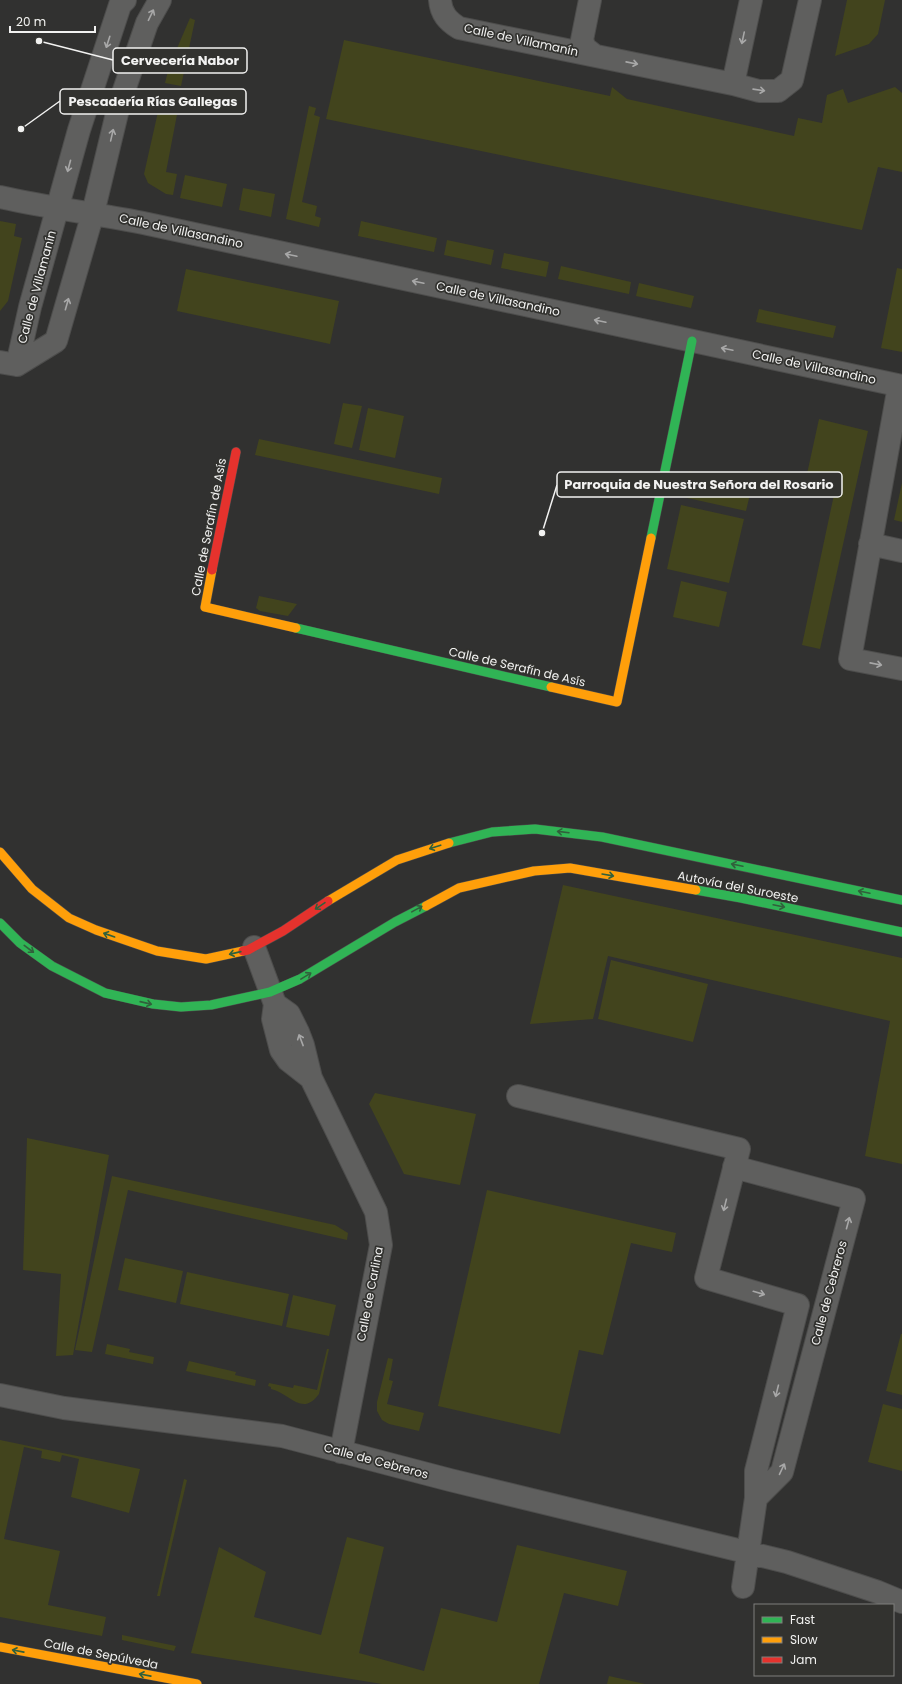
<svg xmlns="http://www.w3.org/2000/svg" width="902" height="1684" font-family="Poppins,sans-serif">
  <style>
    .green { fill: #42441d }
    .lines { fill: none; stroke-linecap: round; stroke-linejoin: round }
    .street-casing { stroke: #4d4d4c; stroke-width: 24 }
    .fast-casing { stroke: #4d4d4c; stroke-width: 10 }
    .slow-casing { stroke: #4d4d4c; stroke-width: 10 }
    .jam-casing { stroke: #4d4d4c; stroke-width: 10 }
    .street { stroke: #5f5f5e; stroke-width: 22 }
    .fast { stroke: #30b455; stroke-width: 9 }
    .slow { stroke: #ff9f0a; stroke-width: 9 }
    .jam { stroke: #e5322d; stroke-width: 9 }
    .oneway { stroke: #a8a8a8 }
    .oneway2 { stroke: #31603c }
    .labels { text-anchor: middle; stroke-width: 3.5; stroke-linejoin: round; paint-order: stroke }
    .street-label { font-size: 12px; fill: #f2f2f1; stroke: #32322f }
    .leader { fill: none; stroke: #f2f2f1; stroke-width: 1.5 }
    .callout-dot { fill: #f2f2f1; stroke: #32322f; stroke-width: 1.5 }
    .callout { fill: #32322f; stroke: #f2f2f1; stroke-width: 1.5 }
    .callout-label { font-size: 13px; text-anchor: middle; font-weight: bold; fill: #f2f2f1 }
  </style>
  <rect width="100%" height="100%" fill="#313130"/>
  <path class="green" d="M 847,0 L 885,0 L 878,34 L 869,44 L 835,56 Z
    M 190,18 L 195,20 L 181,86 L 165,83 L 169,67 Z
    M 344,40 L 610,96 L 612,87 L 627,99 L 794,136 L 798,118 L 822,123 L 827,95 L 843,89 L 848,103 L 895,87 L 902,93 L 902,172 L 878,167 L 862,230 L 326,119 Z
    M 162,94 L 180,99 L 166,172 L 177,174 L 173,195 L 166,194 L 148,183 L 144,174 Z
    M 309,106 L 316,108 L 314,115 L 320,117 L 302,202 L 317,206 L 315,216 L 321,218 L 319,227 L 286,219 Z
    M 185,175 L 227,184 L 222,207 L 180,198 Z
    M 243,188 L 275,194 L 271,217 L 239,210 Z
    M 0,221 L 16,224 L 14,236 L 22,238 L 8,301 L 0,311 Z
    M 361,221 L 437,238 L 434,252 L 358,236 Z
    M 447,240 L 494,250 L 491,265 L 444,255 Z
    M 504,253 L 549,262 L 546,277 L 501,268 Z
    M 561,266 L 631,282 L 629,294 L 558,279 Z
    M 897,268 L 902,269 L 902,352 L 881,348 Z
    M 186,269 L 339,301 L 330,344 L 177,311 Z
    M 639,283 L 694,296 L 691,308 L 636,296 Z
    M 759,309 L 836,326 L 833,338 L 756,322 Z
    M 343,403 L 362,406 L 352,448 L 334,444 Z
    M 368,408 L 404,416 L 395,458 L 359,450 Z
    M 819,419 L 868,431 L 820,649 L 802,645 L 835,490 L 805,483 Z
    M 259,439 L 442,478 L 439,494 L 255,455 Z
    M 689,471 L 752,486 L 746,511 L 683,497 Z
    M 902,483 L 902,522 L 894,520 Z
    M 681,505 L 744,519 L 729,583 L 667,569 Z
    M 681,581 L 727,592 L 719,627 L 673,617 Z
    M 259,596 L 297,604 L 288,616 L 260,611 L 256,608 Z
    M 563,885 L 902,958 L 902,1164 L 865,1156 L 890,1021 L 608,956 L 593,1019 L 530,1024 Z
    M 611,960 L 708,984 L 693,1042 L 598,1019 Z
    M 375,1093 L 476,1114 L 460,1185 L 404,1174 L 369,1104 Z
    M 27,1138 L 109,1155 L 73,1355 L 56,1356 L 61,1274 L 23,1270 Z
    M 112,1176 L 335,1225 L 348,1233 L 347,1240 L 128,1190 L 92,1352 L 75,1350 Z
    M 487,1190 L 676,1233 L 672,1252 L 631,1243 L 603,1355 L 579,1350 L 560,1434 L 438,1406 Z
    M 125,1258 L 183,1271 L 176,1303 L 118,1290 Z
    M 187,1272 L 289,1294 L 282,1326 L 180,1304 Z
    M 293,1295 L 336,1305 L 329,1336 L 286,1327 Z
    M 901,1334 L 902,1334 L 902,1395 L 886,1391 Z
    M 107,1344 L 130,1349 L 129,1352 L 154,1357 L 153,1364 L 105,1354 Z
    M 327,1349 L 329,1349 L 319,1394 C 302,1417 291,1394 271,1389 L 271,1387 L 268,1386 L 269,1383 L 293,1388 L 294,1385 L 317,1390 Z
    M 388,1358 L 393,1359 L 389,1380 L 393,1381 L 387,1404 L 424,1413 L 419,1431 L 389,1424 L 382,1420 L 377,1411 L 377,1402 Z
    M 189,1361 L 236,1372 L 235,1375 L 256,1380 L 255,1386 L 186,1371 Z
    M 883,1404 L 902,1409 L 902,1471 L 868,1462 Z
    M 0,1440 L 140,1469 L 129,1513 L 71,1497 L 79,1459 L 62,1455 L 60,1462 L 41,1458 L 42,1451 L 24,1447 L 4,1539 L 60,1551 L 48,1605 L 106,1617 L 102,1636 L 0,1617 Z
    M 184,1479 L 187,1480 L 162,1586 L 160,1596 L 157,1596 Z
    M 347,1537 L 384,1547 L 359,1653 L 424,1671 L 441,1608 L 497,1622 L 517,1545 L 627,1571 L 618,1606 L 564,1593 L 539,1684 L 382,1684 L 191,1653 L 219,1547 L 266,1572 L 254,1617 L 321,1635 Z
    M 122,1635 L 176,1646 L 174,1651 L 122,1640 Z
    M 609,1676 L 645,1684 L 607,1684 Z"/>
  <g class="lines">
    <g class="street-casing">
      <path id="street" d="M 440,0 C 441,14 448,21 459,28 L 733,84 L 759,91 L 778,91 L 792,80 L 810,0
        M 590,0 L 582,40 L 585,48 L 594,55
        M 733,84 L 751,0
        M 0,197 C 49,208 99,214 148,224 L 902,386
        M 0,362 L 17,365 L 56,341 L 93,213 L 119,105 L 147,23 L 160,0
        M 17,365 L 30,307 L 79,130 L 120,5 L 125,0
        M 899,386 L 850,659 L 902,669
        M 870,544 L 902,551
        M 254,947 L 275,1004 L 273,1019 L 281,1050 L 288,1060 L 311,1078
        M 275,1004 L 289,1014 L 298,1032 L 303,1045 L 311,1078 L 376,1212 L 381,1245 L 341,1452
        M 518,1096 L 739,1149 L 706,1278 L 798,1305 L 756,1471 L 756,1498 L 743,1587
        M 734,1167 L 854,1199 L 782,1472 L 756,1498
        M 0,1395 L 64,1408 L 282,1436 L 450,1480 L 787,1562 L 878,1592 L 902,1602"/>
    </g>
    <g class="fast-casing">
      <path id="fast" d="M 651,538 L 692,341
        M 296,628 L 551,687
        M 449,843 L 492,832 L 535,829 L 602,837 L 902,900
        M 696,890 L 741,898 L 902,932
        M 0,923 L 20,943 L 52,966 L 105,993 L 153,1004 L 181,1007 L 211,1005 L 270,992 L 300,979 L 395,922 L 426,906"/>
    </g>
    <g class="slow-casing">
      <path id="slow" d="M 212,570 L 205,607 L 296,628
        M 551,687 L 617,702 L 651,538
        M 0,852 L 32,889 L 69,918 L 96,930 L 157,951 L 206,959 L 243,951
        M 328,901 L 397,860 L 449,843
        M 426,906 L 459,888 L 534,871 L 570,868 L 696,890
        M 0,1647 L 197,1684"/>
    </g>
    <g class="jam-casing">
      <path id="jam" d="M 212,570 L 236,452
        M 243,951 L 248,950 L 283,931 L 328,901"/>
    </g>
    <use href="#street" class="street"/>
    <use href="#fast" class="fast"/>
    <use href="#slow" class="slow"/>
    <use href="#jam" class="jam"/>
  </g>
  <defs><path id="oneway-shaft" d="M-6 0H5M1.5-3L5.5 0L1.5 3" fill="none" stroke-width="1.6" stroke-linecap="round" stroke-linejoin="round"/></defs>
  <g class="oneway">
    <use href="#oneway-shaft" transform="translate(151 15) rotate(-64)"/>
    <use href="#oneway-shaft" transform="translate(743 38) rotate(102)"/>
    <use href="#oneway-shaft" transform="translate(108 42) rotate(108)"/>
    <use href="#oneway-shaft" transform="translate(632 63) rotate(11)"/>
    <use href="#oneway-shaft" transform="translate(759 90) rotate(8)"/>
    <use href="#oneway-shaft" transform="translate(112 135) rotate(-77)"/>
    <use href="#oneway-shaft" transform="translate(69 166) rotate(105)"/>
    <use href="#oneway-shaft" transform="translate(291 255) rotate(-168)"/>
    <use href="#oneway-shaft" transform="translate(418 282) rotate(-168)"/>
    <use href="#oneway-shaft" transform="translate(67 304) rotate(-74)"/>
    <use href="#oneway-shaft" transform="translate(600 321) rotate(-168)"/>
    <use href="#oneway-shaft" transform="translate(727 349) rotate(-168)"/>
    <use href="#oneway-shaft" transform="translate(876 664) rotate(11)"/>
    <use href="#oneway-shaft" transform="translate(301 1040) rotate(-111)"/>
    <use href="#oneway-shaft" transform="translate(725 1205) rotate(104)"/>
    <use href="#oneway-shaft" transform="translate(848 1223) rotate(-75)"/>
    <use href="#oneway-shaft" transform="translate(759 1293) rotate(16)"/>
    <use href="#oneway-shaft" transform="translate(777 1391) rotate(104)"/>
    <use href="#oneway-shaft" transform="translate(782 1469) rotate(-65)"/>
  </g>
  <g class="oneway2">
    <use href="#oneway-shaft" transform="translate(563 832) rotate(-173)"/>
    <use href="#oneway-shaft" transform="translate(435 847) rotate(162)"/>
    <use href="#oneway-shaft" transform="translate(737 865) rotate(-168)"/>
    <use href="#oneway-shaft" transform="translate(608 875) rotate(10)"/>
    <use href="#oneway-shaft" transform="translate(864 892) rotate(-168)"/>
    <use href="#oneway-shaft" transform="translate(320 906) rotate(146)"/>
    <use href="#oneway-shaft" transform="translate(779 906) rotate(12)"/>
    <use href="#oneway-shaft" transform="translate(417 909) rotate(-29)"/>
    <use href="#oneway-shaft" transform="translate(109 935) rotate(-161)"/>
    <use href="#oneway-shaft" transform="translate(29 949) rotate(37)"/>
    <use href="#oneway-shaft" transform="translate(235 953) rotate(167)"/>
    <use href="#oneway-shaft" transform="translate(306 976) rotate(-31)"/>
    <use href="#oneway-shaft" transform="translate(146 1003) rotate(13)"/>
    <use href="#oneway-shaft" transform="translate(18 1651) rotate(-169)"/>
    <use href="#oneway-shaft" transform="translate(145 1675) rotate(-169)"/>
  </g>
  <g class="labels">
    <g class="street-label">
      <text transform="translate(521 40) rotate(12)" y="4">Calle de Villamanín</text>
      <text transform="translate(181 231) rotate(12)" y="4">Calle de Villasandino</text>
      <text transform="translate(37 287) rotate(-75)" y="4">Calle de Villamanín</text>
      <text transform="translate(498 299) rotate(12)" y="4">Calle de Villasandino</text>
      <text transform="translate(814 367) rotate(12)" y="4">Calle de Villasandino</text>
      <text transform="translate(209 527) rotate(-79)" y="4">Calle de Serafín de Asís</text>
      <text transform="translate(517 667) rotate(13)" y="4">Calle de Serafín de Asís</text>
      <text transform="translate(738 887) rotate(11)" y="4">Autovía del Suroeste</text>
      <text transform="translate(829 1293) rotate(-75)" y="4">Calle de Cebreros</text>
      <text transform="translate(370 1294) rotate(-79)" y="4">Calle de Carlina</text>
      <text transform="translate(376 1461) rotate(15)" y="4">Calle de Cebreros</text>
      <text transform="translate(101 1654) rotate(11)" y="4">Calle de Sepúlveda</text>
    </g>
  </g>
  <path class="leader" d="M39 41L113 60M21 129L60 101M542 533L557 485"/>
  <g class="callout-dot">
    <circle cx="39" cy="41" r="4"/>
    <circle cx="21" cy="129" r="4"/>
    <circle cx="542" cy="533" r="4"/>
  </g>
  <g class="callout">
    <rect x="113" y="48" width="134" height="25" rx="4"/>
    <rect x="60" y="89" width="186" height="25" rx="4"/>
    <rect x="557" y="472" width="285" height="25" rx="4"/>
  </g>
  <g class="callout-label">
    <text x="180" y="65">Cervecería Nabor</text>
    <text x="153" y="106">Pescadería Rías Gallegas</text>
    <text x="699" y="489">Parroquia de Nuestra Señora del Rosario</text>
  </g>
  <rect x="754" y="1604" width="140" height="72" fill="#32322f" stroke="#7f7f7d"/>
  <rect x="762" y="1617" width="20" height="6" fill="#30b455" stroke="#7f7f7d"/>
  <text x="790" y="1624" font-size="12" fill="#f2f2f1">Fast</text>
  <rect x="762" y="1637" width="20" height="6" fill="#ff9f0a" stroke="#7f7f7d"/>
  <text x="790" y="1644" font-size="12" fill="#f2f2f1">Slow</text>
  <rect x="762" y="1657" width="20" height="6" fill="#e5322d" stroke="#7f7f7d"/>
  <text x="790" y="1664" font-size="12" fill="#f2f2f1">Jam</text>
  <path d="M10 26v6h85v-6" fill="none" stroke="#f2f2f1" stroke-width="2"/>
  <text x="16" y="26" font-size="12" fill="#f2f2f1" stroke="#32322f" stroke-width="3" paint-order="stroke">20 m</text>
</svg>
